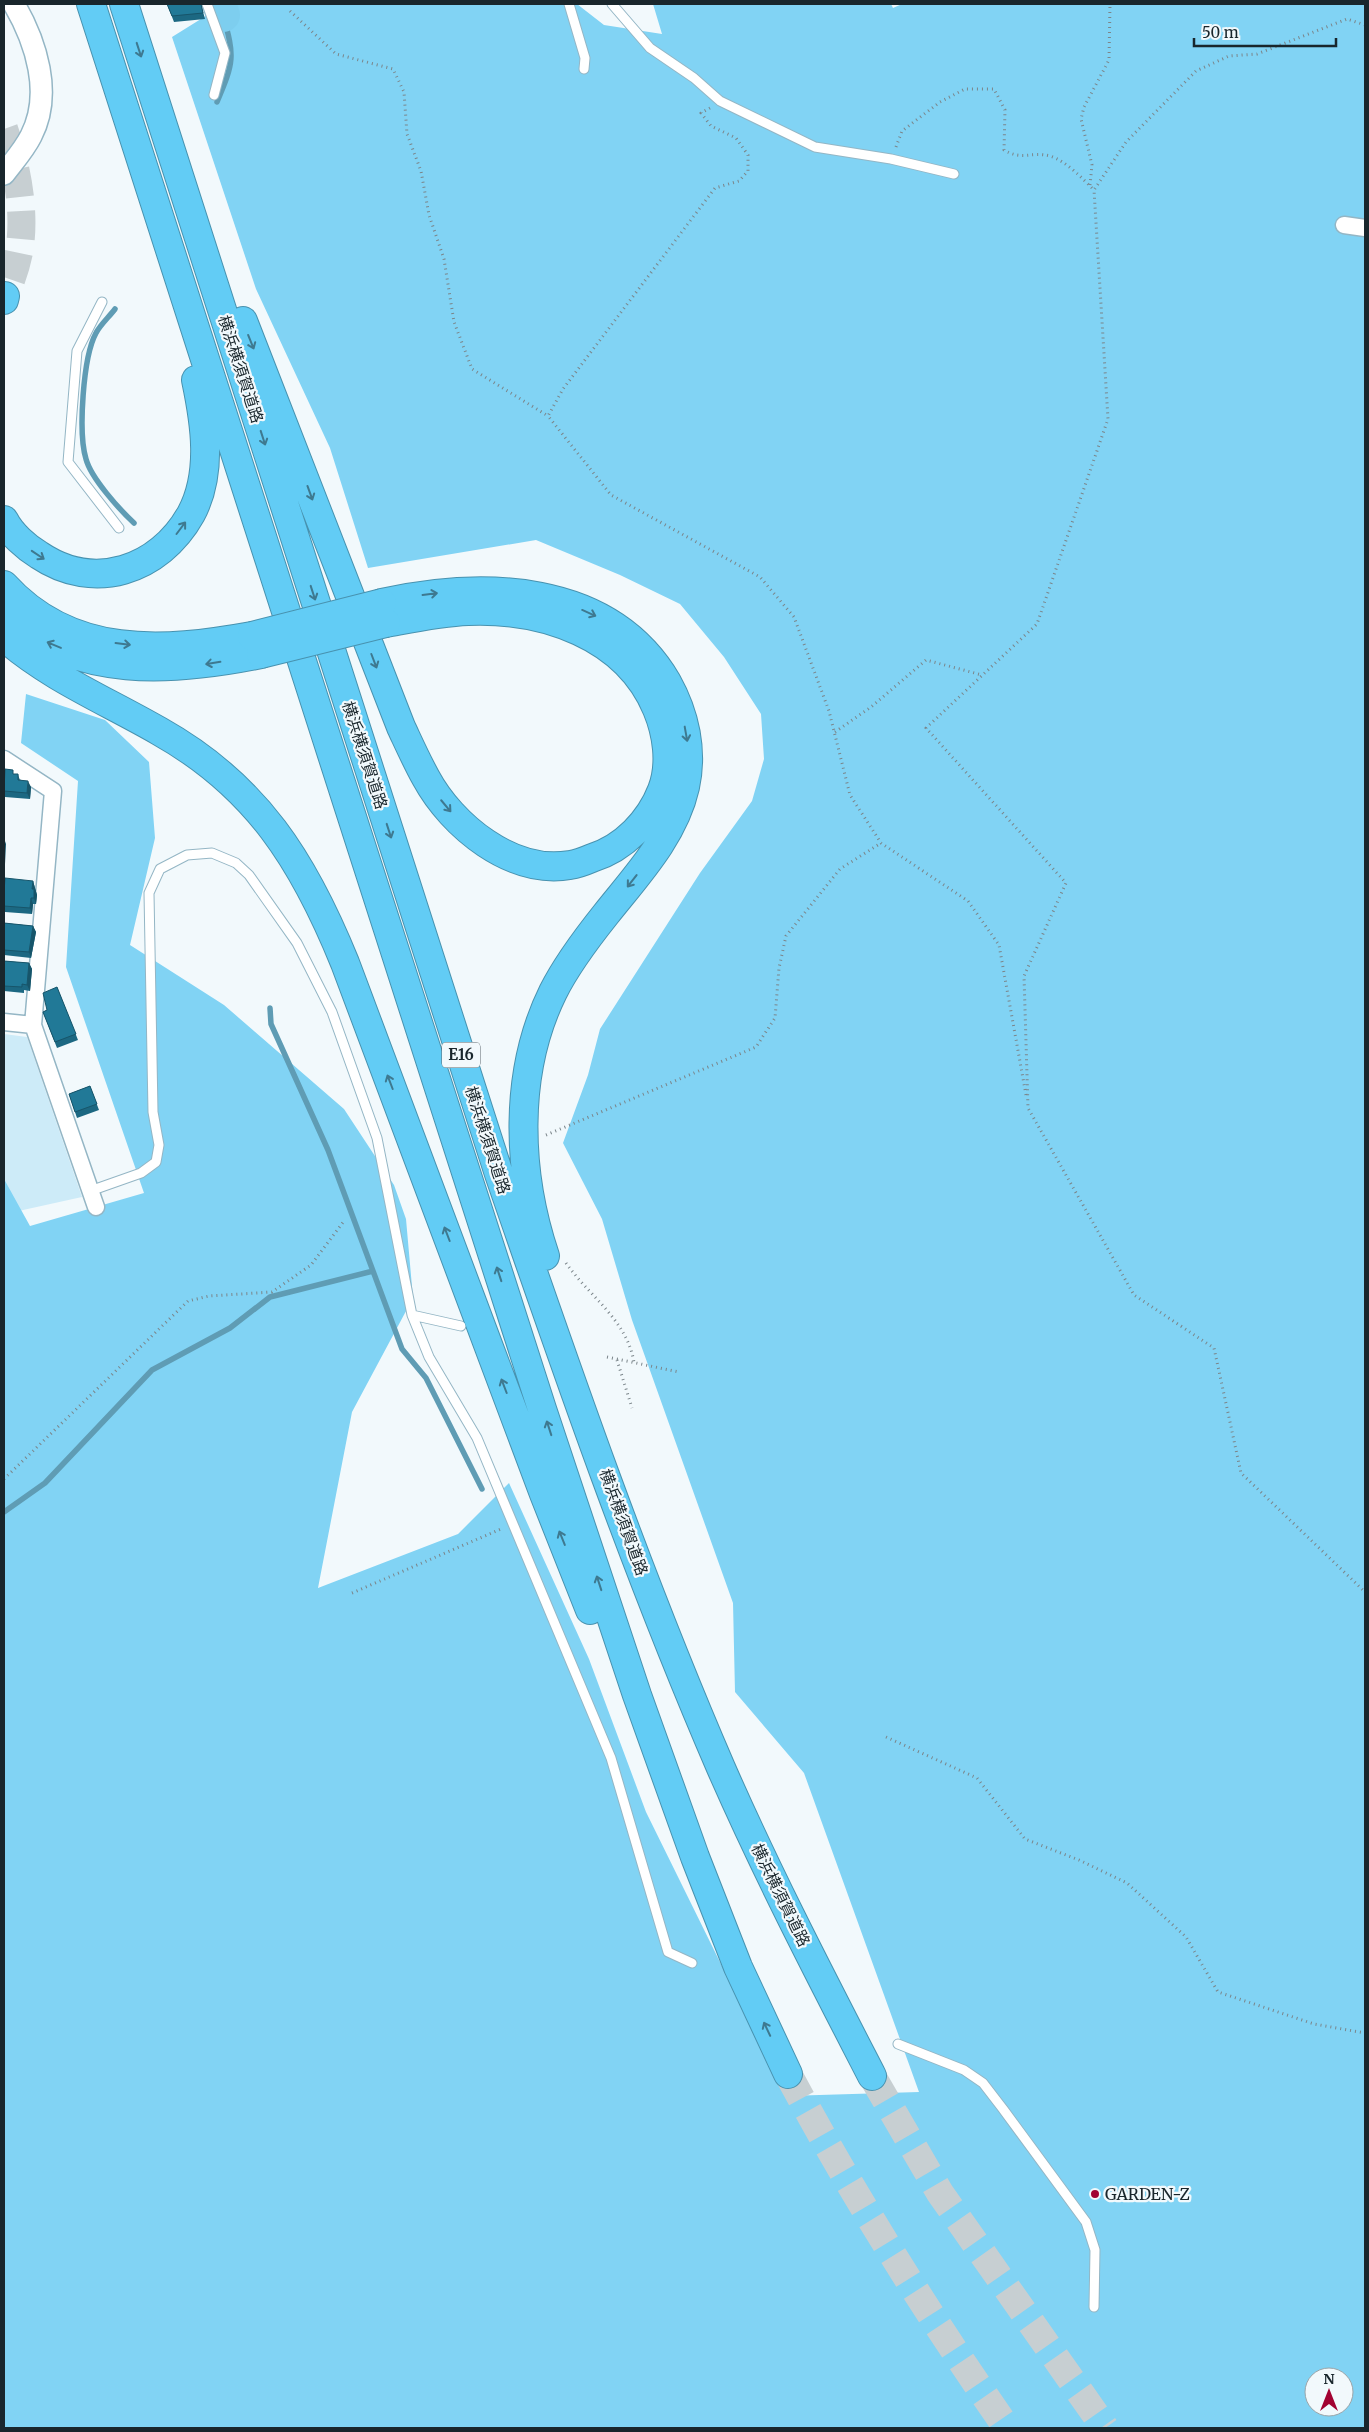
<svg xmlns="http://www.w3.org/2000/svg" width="1369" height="2432" font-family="Merriweather,'Noto Sans JP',serif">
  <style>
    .green { fill: #cdebf8 }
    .forest { fill: #81d3f4; fill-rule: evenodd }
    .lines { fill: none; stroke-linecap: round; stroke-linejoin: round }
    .stream { stroke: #5f9cb4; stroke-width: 5.5 }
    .river { stroke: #7dceef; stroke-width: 34 }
    .motorway-tunnel { stroke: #c7cfd2; stroke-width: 28; stroke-dasharray: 28 14; stroke-linecap: butt }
    .service-casing { stroke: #94b6c5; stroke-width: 11 }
    .minor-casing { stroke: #94b6c5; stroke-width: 19 }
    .tertiary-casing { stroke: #94b6c5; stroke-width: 24 }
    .motorway-casing { stroke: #4892af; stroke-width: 30 }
    .path { stroke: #7b858a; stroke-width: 3; stroke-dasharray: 1 4; stroke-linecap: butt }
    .service { stroke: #fff; stroke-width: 9 }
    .minor { stroke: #fff; stroke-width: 16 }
    .tertiary { stroke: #fff; stroke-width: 21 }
    .motorway { stroke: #62ccf5; stroke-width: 28 }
    .motorway-bridge-casing { stroke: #4892af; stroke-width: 30; stroke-linecap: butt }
    .motorway-bridge { stroke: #62ccf5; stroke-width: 28 }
    .wall { fill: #1c6882 }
    .shaded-wall { fill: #17556a }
    .building { fill: #217997; stroke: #17556a }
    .oneway { stroke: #3e7990 }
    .poi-dot { fill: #a20332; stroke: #f2f9fc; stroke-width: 2 }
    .labels { text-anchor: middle; stroke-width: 4.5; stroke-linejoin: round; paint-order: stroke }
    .shield { fill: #f2f9fc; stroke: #5a656a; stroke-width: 1 }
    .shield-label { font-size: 15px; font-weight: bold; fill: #19262c }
    .street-label { font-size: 16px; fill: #19262c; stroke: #f2f9fc }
    .poi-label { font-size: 16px; fill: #19262c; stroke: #f2f9fc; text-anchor: start }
  </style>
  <rect width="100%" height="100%" fill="#f2f9fc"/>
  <path class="green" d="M 4,1034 L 27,1037 L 82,1197 L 14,1212 L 4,1182 Z"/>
  <path class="forest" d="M 225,4 L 577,4 L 604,25 L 662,34 L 653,4 L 891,4 L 893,8 L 902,4 L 1365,4 L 1365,2428 L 4,2428 L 4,1179 L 30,1226 L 144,1193 L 66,967 L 78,781 L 21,743 L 26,694 L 105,720 L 149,762 L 155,838 L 130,945 L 224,1005 L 344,1109 L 394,1185 L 406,1219 L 413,1298 L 352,1412 L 318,1588 L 458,1534 L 509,1483 L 589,1659 L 646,1812 L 786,2096 L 919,2092 L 804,1773 L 735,1692 L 733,1603 L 632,1320 L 602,1219 L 563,1143 L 588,1075 L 600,1029 L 700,873 L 752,801 L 764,759 L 761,714 L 724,657 L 680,604 L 620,575 L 536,540 L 368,568 L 330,448 L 256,289 L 172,37 ZM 1314,2377 L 1344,2377 L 1344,2407 L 1314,2407 Z"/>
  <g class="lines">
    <path class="stream" d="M 217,102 C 234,62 235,57 223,15
      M 115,309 C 109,317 100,325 96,333 C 83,357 78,433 86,459 C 91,478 119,509 134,523
      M 270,1008 L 271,1024 L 328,1150 L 402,1349 L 426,1378 L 482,1489
      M 4,1512 L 45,1483 L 152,1370 L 230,1328 L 270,1297 L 373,1271"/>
    <path class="river" d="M 219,4 L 223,15"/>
    <path class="motorway-tunnel" d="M 4,129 C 17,166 26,213 19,252 C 16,267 11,281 5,296
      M 788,2074 C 854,2197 927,2313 1007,2428
      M 872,2076 L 940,2193 L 1105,2428"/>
    <g class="service-casing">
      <path id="service" d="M 207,4 L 225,53 L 214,95
        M 569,4 L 585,58 L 584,69
        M 612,4 L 650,48 L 694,78 L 720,101 L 815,147 L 891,159 L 954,174
        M 102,302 L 77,351 L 68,462 L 119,528
        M 90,1191 L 141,1173 L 156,1162 L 159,1145 L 153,1112 L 149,893 L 160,869 L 187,855 L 212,853 L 236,863 L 249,875 L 297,943 L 332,1012 L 377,1138 L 412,1315 L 429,1357 L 477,1438 L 611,1758 L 668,1952 L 692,1963
        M 412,1315 L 461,1326
        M 898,2044 L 964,2070 L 983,2083 L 1003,2109 L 1086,2222 L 1095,2250 L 1094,2307"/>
    </g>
    <g class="minor-casing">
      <path id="minor" d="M 1344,225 L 1365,228
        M 4,759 L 53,791 L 33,1025 L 96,1207
        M 4,1022 L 33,1025"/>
    </g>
    <g class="tertiary-casing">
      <path id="tertiary" d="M 4,174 C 13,162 24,150 31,136 C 53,94 36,42 14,4"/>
    </g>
    <g class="motorway-casing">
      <path id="motorway" d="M 91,4 L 542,1409 L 637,1695 L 695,1857 L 738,1967 L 788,2074
        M 124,4 L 499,1174 C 568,1374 637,1574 721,1768 C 767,1873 820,1975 872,2076
        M 4,300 L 5,296
        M 243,321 L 401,727 C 409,744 417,762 426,778 C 452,826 512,875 570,865 C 577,864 585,861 592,858 C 624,848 650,821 662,790 C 672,764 667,733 657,709 C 626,635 543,608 468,611 C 441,612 413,618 386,623
        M 4,520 C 11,534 26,547 39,555 C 94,592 159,571 191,514 C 213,473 205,423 196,380
        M 4,585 C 71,659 163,652 252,636
        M 382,603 C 482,581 608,582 667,682 C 685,714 693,751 685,787 C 674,836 637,875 606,914 C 586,939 567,964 553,992 C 513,1073 517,1173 545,1256
        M 4,615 C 76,679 173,672 261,654
        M 4,637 C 49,677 107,701 159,731 C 257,786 304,862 345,963 L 544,1494 L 590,1610"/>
    </g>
    <path class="path" d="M 290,11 L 336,54 L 393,69 L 404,92 L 407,134 L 421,171 L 429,215 L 444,259 L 454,322 L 472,369 L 548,416
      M 1365,25 L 1347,19 L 1257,54 L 1229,56 L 1196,71 L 1126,142 L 1094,190 L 1108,419 L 1037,624 L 926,728 L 1066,883 L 1024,976 L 1028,1108 L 1134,1295 L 1214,1348 L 1241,1473 L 1365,1592
      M 710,108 L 701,113 L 711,126 L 736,138 L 748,155 L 748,171 L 739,181 L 715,188 L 563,389 L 548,416 L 611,495 L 760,577 L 794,617 L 829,711 L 850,795 L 881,843 L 968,901 L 999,945 L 1026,1095
      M 896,147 L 902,131 L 940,102 L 965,89 L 994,89 L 1005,110 L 1004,150 C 1023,161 1031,151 1050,156 C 1066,161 1082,178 1094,190
      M 1090,185 L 1092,165 L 1081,119 L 1084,107 L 1109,60 L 1110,4
      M 835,732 L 871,707 L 926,660 L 982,675
      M 546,1135 L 756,1047 L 775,1018 L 779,968 L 786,936 L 840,869 L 881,843
      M 566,1263 C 589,1296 628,1321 634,1363
      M 607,1357 L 679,1372
      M 617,1360 L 632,1408
      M 4,1479 L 188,1301 L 209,1296 L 272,1292 L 311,1265 L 344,1221
      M 352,1593 L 501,1529
      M 886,1737 L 977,1778 L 1025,1839 L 1079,1860 L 1127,1883 L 1186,1937 L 1218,1992 L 1314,2024 L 1365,2033"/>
    <use href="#service" class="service"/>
    <use href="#minor" class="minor"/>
    <use href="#tertiary" class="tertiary"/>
    <use href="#motorway" class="motorway"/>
    <g class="motorway-bridge-casing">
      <path id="motorway-bridge" d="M 252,636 L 382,603
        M 261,654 L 386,623"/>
    </g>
    <use href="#motorway-bridge" class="motorway-bridge"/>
  </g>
  <path class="wall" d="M 167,4 L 201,4 L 205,19 L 174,22 Z
    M 4,767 L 5,769 L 4,784 L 14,774 L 18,774 L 20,781 L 31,787 L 30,799 L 5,797 L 4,793 Z
    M 33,881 L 37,895 L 36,904 L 33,904 L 32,914 L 5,912 L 4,909 L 4,892 Z
    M 4,923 L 33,926 L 36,932 L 31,958 L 4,955 Z
    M 4,961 L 29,963 L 32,969 L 30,991 L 24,990 L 24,993 L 4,991 Z
    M 57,987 L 78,1040 L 57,1048 L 43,1012 L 47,1010 Z
    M 90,1086 L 99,1110 L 77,1118 L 69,1094 Z"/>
  <path class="shaded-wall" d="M 28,781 L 31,787 L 30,799 L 27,793 Z
    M 4,838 L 6,844 L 5,864 L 4,861 Z
    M 33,881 L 37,895 L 36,904 L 34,898 L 32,889 Z
    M 31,898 L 33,904 L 32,914 L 30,908 Z
    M 33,926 L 36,932 L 31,958 L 29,952 Z
    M 29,963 L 32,969 L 30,991 L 27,985 Z"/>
  <path class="building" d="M 167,4 L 201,4 L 203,13 L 172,16 Z
    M 5,769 L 13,770 L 13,774 L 18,774 L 18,780 L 28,781 L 27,793 L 4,791 Z
    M 5,878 L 33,881 L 32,889 L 34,889 L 34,898 L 31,898 L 30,908 L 4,906 L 4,892 Z
    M 4,923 L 33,926 L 29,952 L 4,950 Z
    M 4,961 L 29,963 L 27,985 L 22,984 L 22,987 L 4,986 Z
    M 57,987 L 76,1034 L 55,1042 L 43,1012 L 47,1010 L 43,993 Z
    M 90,1086 L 97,1104 L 75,1112 L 69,1094 Z"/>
  <defs><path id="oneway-shaft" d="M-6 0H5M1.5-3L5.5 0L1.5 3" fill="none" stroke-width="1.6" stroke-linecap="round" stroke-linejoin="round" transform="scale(1.25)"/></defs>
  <g class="oneway">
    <use href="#oneway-shaft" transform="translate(139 50) rotate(72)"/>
    <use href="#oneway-shaft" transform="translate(251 342) rotate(68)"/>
    <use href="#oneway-shaft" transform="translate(263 438) rotate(72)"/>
    <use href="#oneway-shaft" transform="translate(310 493) rotate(70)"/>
    <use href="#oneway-shaft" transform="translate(181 528) rotate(-53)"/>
    <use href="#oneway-shaft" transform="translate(38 555) rotate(34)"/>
    <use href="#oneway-shaft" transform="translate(313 593) rotate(72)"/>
    <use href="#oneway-shaft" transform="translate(430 594) rotate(-7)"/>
    <use href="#oneway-shaft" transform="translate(589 613) rotate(24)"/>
    <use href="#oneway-shaft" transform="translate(123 644) rotate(7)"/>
    <use href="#oneway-shaft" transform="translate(54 645) rotate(-157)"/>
    <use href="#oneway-shaft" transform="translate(374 661) rotate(69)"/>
    <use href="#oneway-shaft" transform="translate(213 663) rotate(171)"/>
    <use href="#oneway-shaft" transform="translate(686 734) rotate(80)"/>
    <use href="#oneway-shaft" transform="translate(446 806) rotate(50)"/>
    <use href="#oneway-shaft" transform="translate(389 831) rotate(72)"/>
    <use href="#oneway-shaft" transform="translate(632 881) rotate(128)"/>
    <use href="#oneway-shaft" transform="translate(390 1082) rotate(-111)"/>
    <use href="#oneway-shaft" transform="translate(447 1234) rotate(-111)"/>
    <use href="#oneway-shaft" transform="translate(499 1274) rotate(-108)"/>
    <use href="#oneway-shaft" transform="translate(504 1386) rotate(-111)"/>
    <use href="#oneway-shaft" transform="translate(549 1428) rotate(-108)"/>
    <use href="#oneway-shaft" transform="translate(562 1538) rotate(-112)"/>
    <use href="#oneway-shaft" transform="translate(599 1583) rotate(-108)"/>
    <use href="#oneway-shaft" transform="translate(767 2029) rotate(-115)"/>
  </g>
  <circle class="poi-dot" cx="1095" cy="2194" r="5"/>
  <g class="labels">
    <rect class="shield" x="442" y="1042.5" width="38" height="25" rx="4"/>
    <g class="shield-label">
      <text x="461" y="1060">E16</text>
    </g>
    <g class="street-label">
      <text transform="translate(241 369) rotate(72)" y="6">横浜横須賀道路</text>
      <text transform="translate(365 755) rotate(72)" y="6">横浜横須賀道路</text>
      <text transform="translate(488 1140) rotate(72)" y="6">横浜横須賀道路</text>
      <text transform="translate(624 1522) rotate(70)" y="6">横浜横須賀道路</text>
      <text transform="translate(781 1895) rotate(64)" y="6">横浜横須賀道路</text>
    </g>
    <g class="poi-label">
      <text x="1105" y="2200">GARDEN-Z</text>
    </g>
  </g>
  <rect width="1369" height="2432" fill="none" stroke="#19262c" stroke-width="10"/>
  <g transform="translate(1329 2392)"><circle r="24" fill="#f2f9fc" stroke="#9ba5a9"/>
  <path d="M0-4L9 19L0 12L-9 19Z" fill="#a20332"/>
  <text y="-8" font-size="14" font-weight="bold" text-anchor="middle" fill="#19262c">N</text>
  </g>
  <path d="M1194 38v8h142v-8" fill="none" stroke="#19262c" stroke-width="2.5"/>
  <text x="1202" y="38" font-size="15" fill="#19262c" stroke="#f2f9fc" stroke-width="4" paint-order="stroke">50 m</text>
</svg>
